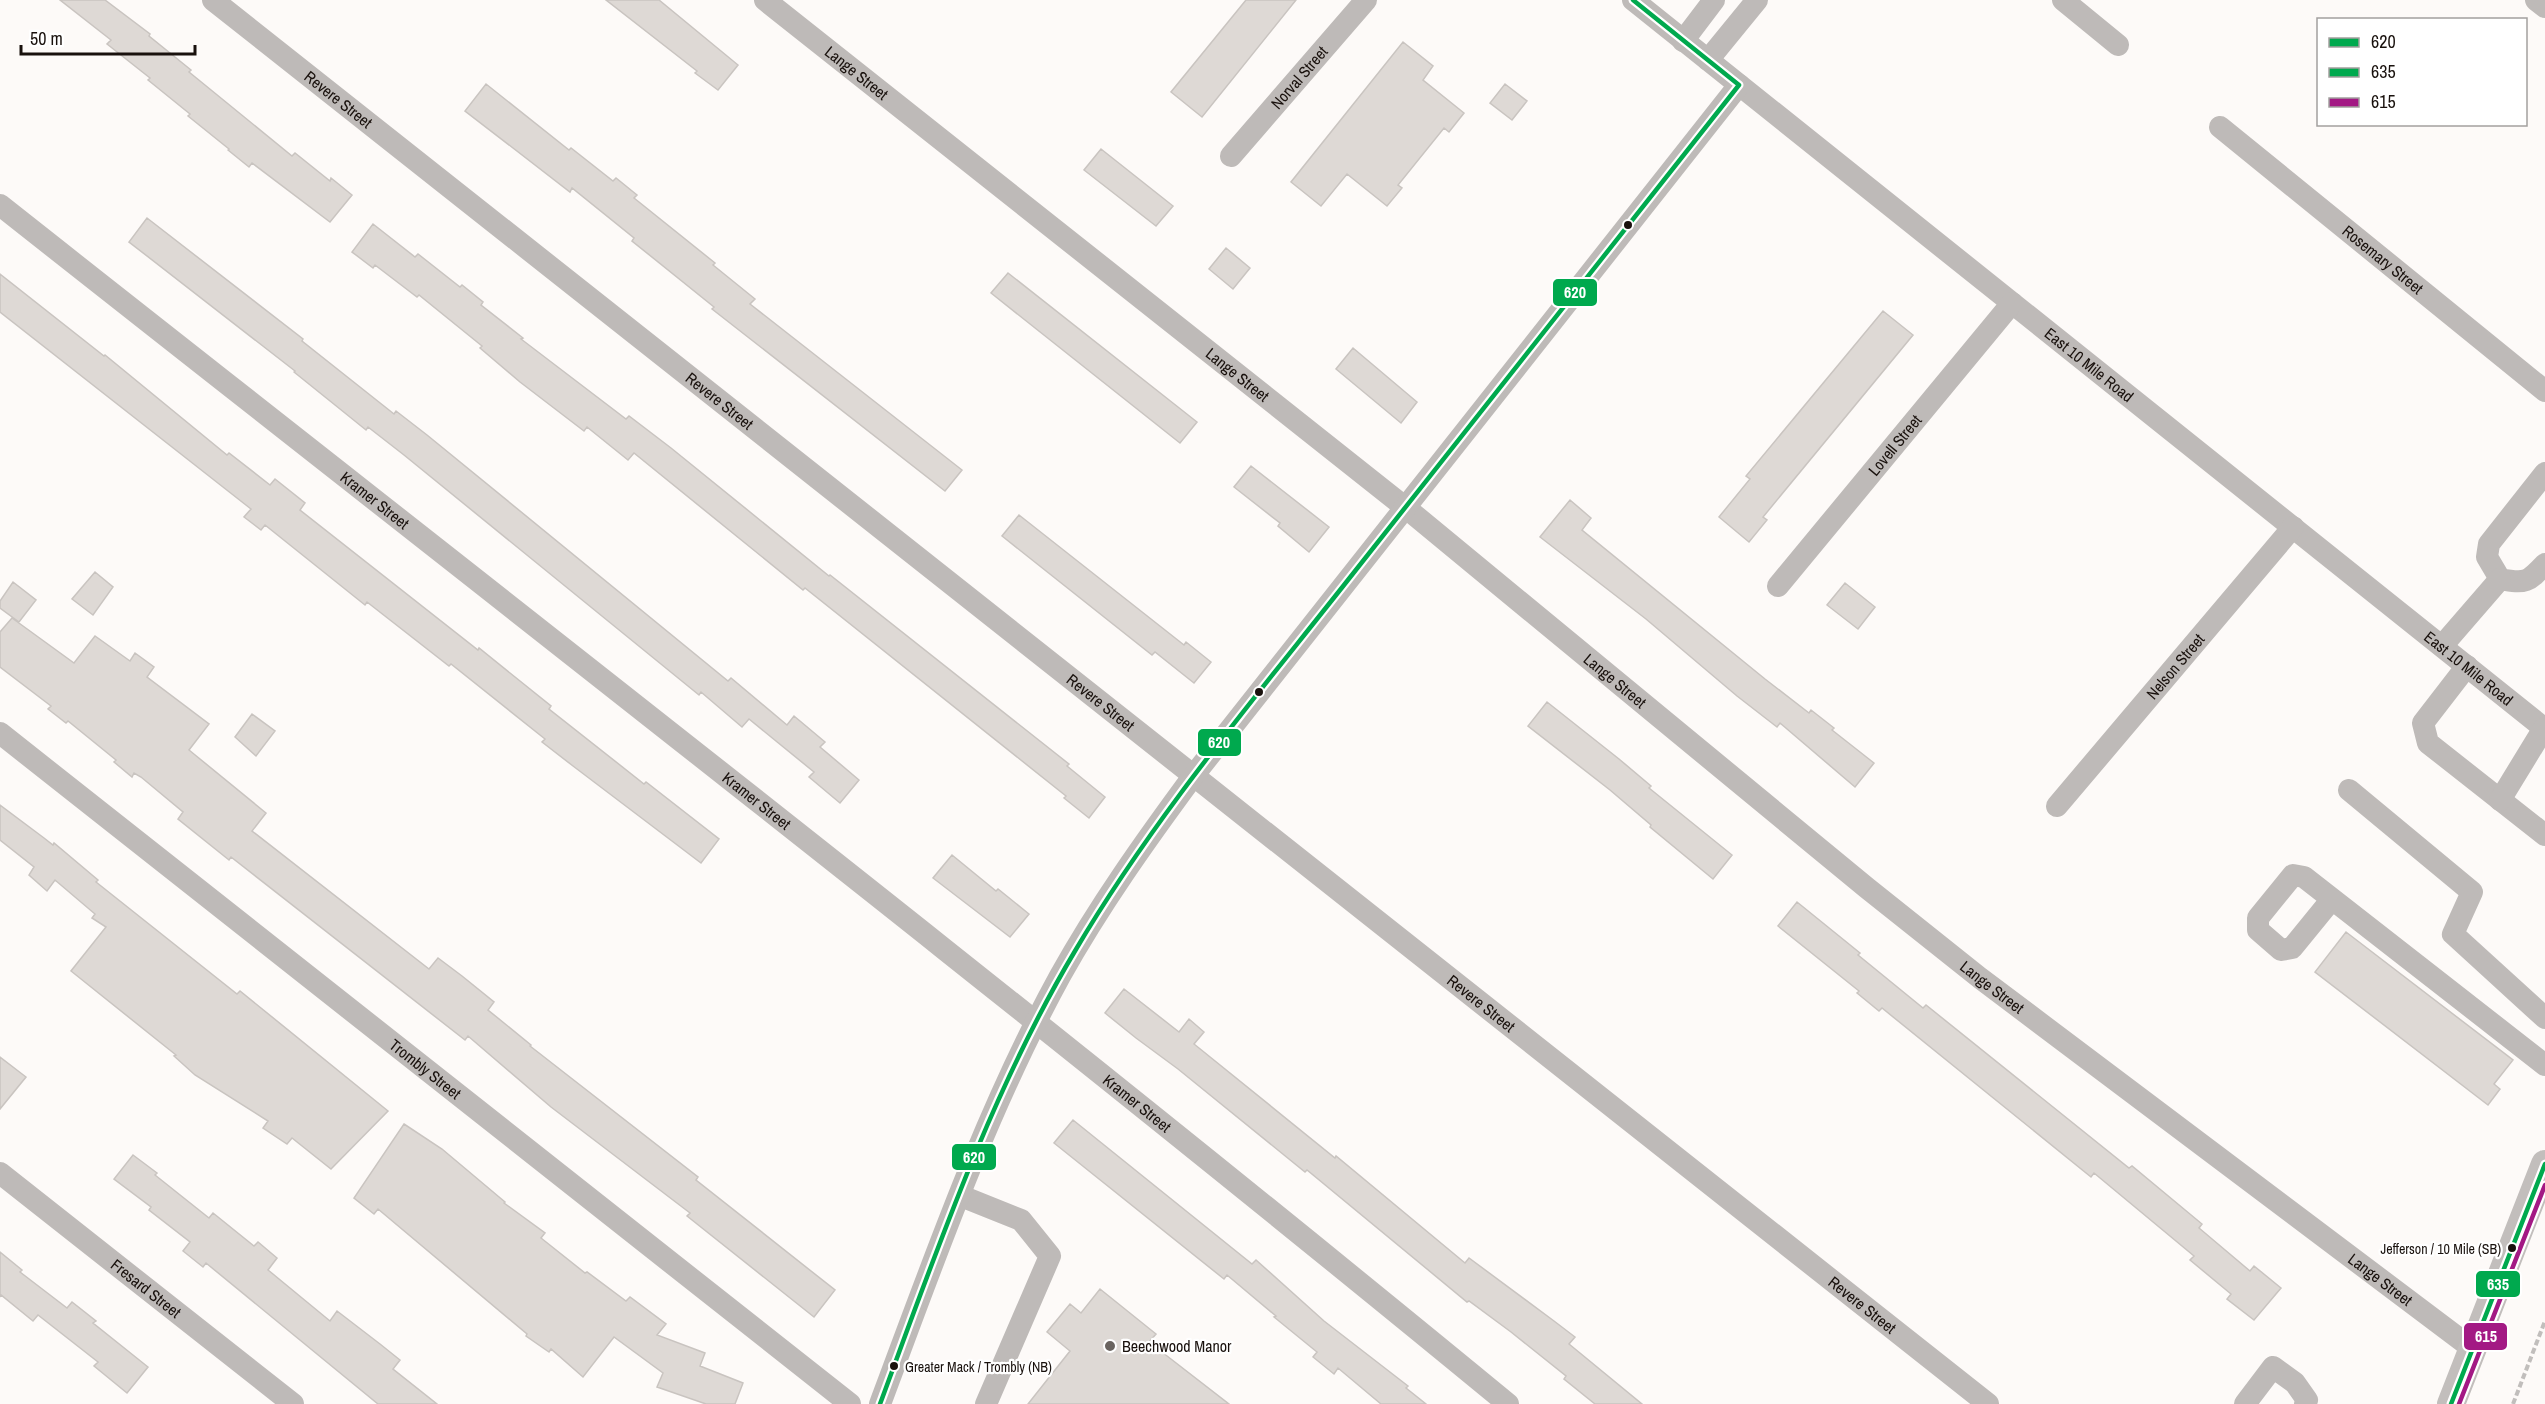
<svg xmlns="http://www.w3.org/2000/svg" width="2545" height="1404" font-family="'Archivo Narrow',sans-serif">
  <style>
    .building { fill: #ded9d5; stroke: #c9c4c0; stroke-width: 1.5 }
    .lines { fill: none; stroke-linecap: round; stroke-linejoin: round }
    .path { stroke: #c1bebc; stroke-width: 4; stroke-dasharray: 6 3; stroke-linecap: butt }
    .minor { stroke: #bebab8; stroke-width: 22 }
    .major { stroke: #c2bebc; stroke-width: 28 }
    .bus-1-casing { stroke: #fff; stroke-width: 9 }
    .bus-2-casing { stroke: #fff; stroke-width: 9 }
    .bus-3-casing { stroke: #fff; stroke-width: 9 }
    .bus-1 { stroke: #00a94e; stroke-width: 4.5 }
    .bus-2 { stroke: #00a94e; stroke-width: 4.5 }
    .bus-3 { stroke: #a31984; stroke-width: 4.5 }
    .bus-dot { fill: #19110d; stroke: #fff; stroke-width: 2 }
    .poi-dot { fill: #69635f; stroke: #fff; stroke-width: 2 }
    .labels { text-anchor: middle; stroke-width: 4.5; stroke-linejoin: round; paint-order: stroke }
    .bus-label { font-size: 14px; fill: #19110d; stroke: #fff; text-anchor: end }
    .street-label { font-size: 16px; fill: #19110d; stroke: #fff }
    .poi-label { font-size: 16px; fill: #19110d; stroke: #fff; text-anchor: start }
    .line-badge { stroke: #fff; stroke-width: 2 }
    .badge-label { font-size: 16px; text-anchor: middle; font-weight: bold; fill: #fff }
  </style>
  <rect width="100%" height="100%" fill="#fdfaf8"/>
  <path class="building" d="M 60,0 L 105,0 L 150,34 L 149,36 L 191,70 L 189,72 L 292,156 L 295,153 L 330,181 L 331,178 L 352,195 L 330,222 L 252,163 L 249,167 L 228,150 L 229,149 L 188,116 L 190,114 L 148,80 L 150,78 L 107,44 L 111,40 Z
    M 606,0 L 659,0 L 738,65 L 718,90 L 695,73 L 697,71 Z
    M 1246,0 L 1296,0 L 1202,117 L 1171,92 Z
    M 1403,42 L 1433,66 L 1423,80 L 1464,113 L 1449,132 L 1444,128 L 1398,185 L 1402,188 L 1387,206 L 1347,174 L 1321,206 L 1291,182 Z
    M 486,84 L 569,150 L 571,148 L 613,181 L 616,178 L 637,195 L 634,198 L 715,263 L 713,265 L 755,299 L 750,304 L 962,470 L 945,491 L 712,309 L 714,307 L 632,241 L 634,238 L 572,188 L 570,192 L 465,111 Z
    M 1505,84 L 1527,101 L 1512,120 L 1490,103 Z
    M 1101,149 L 1173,206 L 1156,226 L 1084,170 Z
    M 147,218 L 303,339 L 302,341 L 394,414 L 396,411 L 427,435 L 728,681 L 731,678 L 787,725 L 794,716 L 825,742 L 820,747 L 859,780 L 840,803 L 809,777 L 814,772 L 749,719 L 742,727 L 701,692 L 699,695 L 404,455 L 368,427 L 366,430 L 335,405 L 294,372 L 295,371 L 129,242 Z
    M 373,224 L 415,257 L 418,254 L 460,287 L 462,285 L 483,302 L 481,305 L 523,338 L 521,339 L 626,419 L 629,416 L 671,448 L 829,576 L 830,575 L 1069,764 L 1067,766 L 1105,797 L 1089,818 L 1064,798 L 1066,796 L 805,588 L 803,590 L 634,453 L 628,460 L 587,427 L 584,431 L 520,382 L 480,348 L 482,346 L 419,295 L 417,297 L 375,265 L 373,268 L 352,252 Z
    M 1226,248 L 1250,268 L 1233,289 L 1209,269 Z
    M 1008,273 L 1197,422 L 1180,443 L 991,293 Z
    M 0,274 L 104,356 L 105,355 L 227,455 L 229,453 L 270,485 L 275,479 L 305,503 L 300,510 L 478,650 L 479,648 L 551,706 L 549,709 L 644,784 L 646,782 L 719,839 L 701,863 L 573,766 L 542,742 L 545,739 L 451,664 L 449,666 L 367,602 L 365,605 L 265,525 L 261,530 L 244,517 L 251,509 L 0,312 Z
    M 1883,311 L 1913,335 L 1763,517 L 1767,520 L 1749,542 L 1719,517 L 1750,479 L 1746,476 Z
    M 1353,348 L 1417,402 L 1401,423 L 1336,369 Z
    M 1251,466 L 1329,527 L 1309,552 L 1278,526 L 1280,523 L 1234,487 Z
    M 1570,500 L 1591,518 L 1582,530 L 1765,679 L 1809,713 L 1811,710 L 1834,728 L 1832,730 L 1874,763 L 1855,787 L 1780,723 L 1777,727 L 1737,696 L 1646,619 L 1540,537 Z
    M 1019,515 L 1184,645 L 1186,642 L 1211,662 L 1194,683 L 1155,652 L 1152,655 L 1002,536 Z
    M 95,572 L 113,587 L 93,615 L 72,599 Z
    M 13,582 L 36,600 L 19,622 L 0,608 L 0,601 Z
    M 1845,583 L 1875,607 L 1858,629 L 1827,605 Z
    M 12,618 L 74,663 L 95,636 L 130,661 L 135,653 L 154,667 L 147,677 L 209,724 L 189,750 L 266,813 L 252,831 L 429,969 L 438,958 L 462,976 L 494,1002 L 488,1010 L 531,1045 L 530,1046 L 698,1177 L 696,1180 L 835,1290 L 814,1317 L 687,1216 L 690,1213 L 551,1107 L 468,1036 L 465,1040 L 231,857 L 229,860 L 178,819 L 183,812 L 141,777 L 134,773 L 132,777 L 114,762 L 116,760 L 68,721 L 66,723 L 48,709 L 51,706 L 0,667 L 0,632 Z
    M 1547,702 L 1619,759 L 1651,786 L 1649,788 L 1732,855 L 1713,879 L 1650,827 L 1651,825 L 1610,790 L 1528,726 Z
    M 252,714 L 275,731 L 256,756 L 235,737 Z
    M 0,805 L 44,838 L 53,845 L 54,843 L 98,880 L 96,882 L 237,994 L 240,991 L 388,1111 L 331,1169 L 292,1138 L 287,1144 L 263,1128 L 268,1121 L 195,1075 L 174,1056 L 176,1055 L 71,971 L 106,927 L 92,918 L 95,914 L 55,880 L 47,891 L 29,875 L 34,867 L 0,840 Z
    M 952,855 L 996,891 L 998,889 L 1029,914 L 1010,937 L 933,878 Z
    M 1797,902 L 1860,953 L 1858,955 L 1923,1008 L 1926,1005 L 2129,1168 L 2132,1166 L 2202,1224 L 2199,1228 L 2250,1271 L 2254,1266 L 2281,1288 L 2254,1320 L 2227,1299 L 2231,1294 L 2190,1260 L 2194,1256 L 2094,1173 L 2091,1177 L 1882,1008 L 1879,1011 L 1857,993 L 1859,991 L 1778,926 Z
    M 2346,932 L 2513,1060 L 2494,1084 L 2500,1089 L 2488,1105 L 2315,972 Z
    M 1124,989 L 1179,1032 L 1189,1019 L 1204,1032 L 1194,1044 L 1335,1158 L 1336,1156 L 1465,1263 L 1469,1258 L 1554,1321 L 1575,1337 L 1569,1344 L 1642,1404 L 1595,1404 L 1564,1379 L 1566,1376 L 1511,1332 L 1469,1301 L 1467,1302 L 1307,1170 L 1305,1172 L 1178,1069 L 1136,1038 L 1105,1013 Z
    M 0,1057 L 26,1077 L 0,1109 Z
    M 1073,1120 L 1252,1264 L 1256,1260 L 1324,1321 L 1408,1386 L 1406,1388 L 1426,1404 L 1381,1404 L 1338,1368 L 1334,1374 L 1313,1357 L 1317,1352 L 1274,1317 L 1276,1316 L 1227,1275 L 1224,1279 L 1054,1143 Z
    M 404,1124 L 442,1149 L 505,1202 L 504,1203 L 545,1233 L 541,1238 L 585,1273 L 587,1272 L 626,1301 L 630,1297 L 666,1324 L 657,1335 L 705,1353 L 700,1366 L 743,1383 L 735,1404 L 706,1404 L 657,1387 L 663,1373 L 614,1337 L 583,1377 L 551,1349 L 549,1352 L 526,1336 L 527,1334 L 378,1209 L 374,1214 L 354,1198 Z
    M 133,1155 L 157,1173 L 155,1175 L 209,1218 L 213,1213 L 254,1246 L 258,1242 L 277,1258 L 268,1270 L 330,1321 L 337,1311 L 380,1344 L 400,1360 L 393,1369 L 437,1404 L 378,1404 L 206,1263 L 203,1267 L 183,1251 L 190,1242 L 149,1210 L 151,1207 L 114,1179 Z
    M 0,1252 L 22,1270 L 20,1272 L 67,1308 L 72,1302 L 96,1321 L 93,1323 L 148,1367 L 127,1393 L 94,1366 L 98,1362 L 38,1315 L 33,1321 L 1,1295 L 0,1297 Z
    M 1100,1289 L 1156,1334 L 1149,1342 L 1229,1404 L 1028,1404 L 1070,1351 L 1047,1332 L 1070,1304 L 1081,1313 Z"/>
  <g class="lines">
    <path class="path" d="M 2513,1404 L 2545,1321"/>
    <g class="minor">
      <path id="s1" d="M 213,0 L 1988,1404"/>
      <path id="s2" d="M 765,0 L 1406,508 L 1867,888 L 1980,978 L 2473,1349"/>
      <path id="s3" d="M 1633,0 L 2545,729"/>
      <path d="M 2063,0 L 2118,45"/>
      <path d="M 2536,0 L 2545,7"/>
      <path d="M 1683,41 L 1714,0"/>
      <path d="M 1708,60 L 1757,0"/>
      <path id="s4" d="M 2220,127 L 2545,391"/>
      <path id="s5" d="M 1231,156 L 1366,0"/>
      <path id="s6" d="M 0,205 C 504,603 1012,996 1508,1404"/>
      <path d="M 2545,473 L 2489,544 L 2487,557 L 2500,579 C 2526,584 2528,582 2545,564"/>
      <path id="s7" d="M 1778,586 L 2012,303"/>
      <path d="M 2442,646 L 2500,579"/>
      <path d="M 2467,666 L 2423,723 L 2428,743 L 2545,835"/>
      <path id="s8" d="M 0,733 L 850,1404"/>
      <path d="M 2349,790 L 2472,892 L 2453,934 L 2545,1018"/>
      <path d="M 2500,800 L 2544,728"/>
      <path id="s9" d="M 2057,806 L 2293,527"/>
      <path d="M 2332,899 L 2292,948 L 2281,950 L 2258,930 L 2258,918 L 2293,875 L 2304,877 L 2545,1065"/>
      <path id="s10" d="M 0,1173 L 293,1404"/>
      <path d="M 961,1196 L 1021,1220 L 1050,1256 L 986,1404"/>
      <path d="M 880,1404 C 934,1260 986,1111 1060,976 C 1099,906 1146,840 1194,775 L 1739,85"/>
      <path d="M 2245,1404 L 2273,1367 L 2295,1383 L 2307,1400 L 2305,1404"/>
    </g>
    <path class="major" d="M 2451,1404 L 2545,1164"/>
    <g class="bus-1-casing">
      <path id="bus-1" d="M 1633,0 L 1739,85
        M 880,1404 C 937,1250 991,1092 1075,951 C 1152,820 1250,704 1344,585 C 1476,419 1607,252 1739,85"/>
    </g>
    <g class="bus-2-casing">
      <path id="bus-2" d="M 2451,1404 L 2545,1164"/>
    </g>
    <g class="bus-3-casing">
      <path id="bus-3" d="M 2459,1404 L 2545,1185"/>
    </g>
    <use href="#bus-1" class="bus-1"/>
    <use href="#bus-2" class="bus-2"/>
    <use href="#bus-3" class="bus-3"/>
  </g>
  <g class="bus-dot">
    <circle cx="1628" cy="225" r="5"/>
    <circle cx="1259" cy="692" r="5"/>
    <circle cx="2512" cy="1248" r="5"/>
    <circle cx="894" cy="1366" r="5"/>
  </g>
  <circle class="poi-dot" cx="1110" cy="1346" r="6"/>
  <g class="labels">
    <g class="bus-label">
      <text x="2501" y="1254">Jefferson / 10 Mile (SB)</text>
      <text x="905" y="1372" text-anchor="start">Greater Mack / Trombly (NB)</text>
    </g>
    <g class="street-label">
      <text dy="6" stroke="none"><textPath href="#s2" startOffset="117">Lange Street</textPath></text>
      <text dy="6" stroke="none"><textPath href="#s5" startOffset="104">Norval Street</textPath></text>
      <text dy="6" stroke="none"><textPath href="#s1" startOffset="160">Revere Street</textPath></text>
      <text dy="6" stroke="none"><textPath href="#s4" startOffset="210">Rosemary Street</textPath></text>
      <text dy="6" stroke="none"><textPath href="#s3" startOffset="584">East 10 Mile Road</textPath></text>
      <text dy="6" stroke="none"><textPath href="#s2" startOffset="603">Lange Street</textPath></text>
      <text dy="6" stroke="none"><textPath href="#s1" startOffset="646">Revere Street</textPath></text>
      <text dy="6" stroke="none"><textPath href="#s7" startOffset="183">Lovell Street</textPath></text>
      <text dy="6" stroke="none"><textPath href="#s6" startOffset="477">Kramer Street</textPath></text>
      <text dy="6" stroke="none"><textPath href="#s9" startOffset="183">Nelson Street</textPath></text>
      <text dy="6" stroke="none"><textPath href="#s3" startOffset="1070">East 10 Mile Road</textPath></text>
      <text dy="6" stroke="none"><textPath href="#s2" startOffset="1089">Lange Street</textPath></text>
      <text dy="6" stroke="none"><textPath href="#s1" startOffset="1132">Revere Street</textPath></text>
      <text dy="6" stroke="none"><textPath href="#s6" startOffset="963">Kramer Street</textPath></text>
      <text dy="6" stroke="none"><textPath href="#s2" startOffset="1575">Lange Street</textPath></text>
      <text dy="6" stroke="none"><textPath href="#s1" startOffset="1617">Revere Street</textPath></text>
      <text dy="6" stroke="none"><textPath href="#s8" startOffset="542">Trombly Street</textPath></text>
      <text dy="6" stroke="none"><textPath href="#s6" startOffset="1449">Kramer Street</textPath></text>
      <text dy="6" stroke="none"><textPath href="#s2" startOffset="2061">Lange Street</textPath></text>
      <text dy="6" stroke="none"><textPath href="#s10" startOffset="186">Fresard Street</textPath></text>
      <text dy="6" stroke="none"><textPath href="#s1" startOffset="2103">Revere Street</textPath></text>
    </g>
    <g class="poi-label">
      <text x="1122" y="1352">Beechwood Manor</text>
    </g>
  </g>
  <g class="line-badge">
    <rect x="1552" y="278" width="46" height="29" rx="6" fill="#00a94e"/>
    <rect x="1197" y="728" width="45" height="29" rx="6" fill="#00a94e"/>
    <rect x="951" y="1143" width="46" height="28" rx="6" fill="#00a94e"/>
    <rect x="2475" y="1270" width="46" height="28" rx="6" fill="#00a94e"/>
    <rect x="2463" y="1322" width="45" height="29" rx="6" fill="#a31984"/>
  </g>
  <g class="badge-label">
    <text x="1575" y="298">620</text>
    <text x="1219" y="748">620</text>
    <text x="974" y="1163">620</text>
    <text x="2498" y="1290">635</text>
    <text x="2486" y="1342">615</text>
  </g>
  <rect x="2317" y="18" width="210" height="108" fill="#ffffff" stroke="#a3a09e" stroke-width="1.5"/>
  <rect x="2329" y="38" width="30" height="9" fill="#00a94e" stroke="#a3a09e" stroke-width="1.5"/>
  <text x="2371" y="48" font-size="18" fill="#19110d">620</text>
  <rect x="2329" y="68" width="30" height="9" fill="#00a94e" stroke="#a3a09e" stroke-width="1.5"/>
  <text x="2371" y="78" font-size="18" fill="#19110d">635</text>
  <rect x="2329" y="98" width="30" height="9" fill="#a31984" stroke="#a3a09e" stroke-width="1.5"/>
  <text x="2371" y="108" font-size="18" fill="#19110d">615</text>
  <path d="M21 45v9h174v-9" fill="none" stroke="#19110d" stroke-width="3"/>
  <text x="30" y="45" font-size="18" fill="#19110d" stroke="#ffffff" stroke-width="4.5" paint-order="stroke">50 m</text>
</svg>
